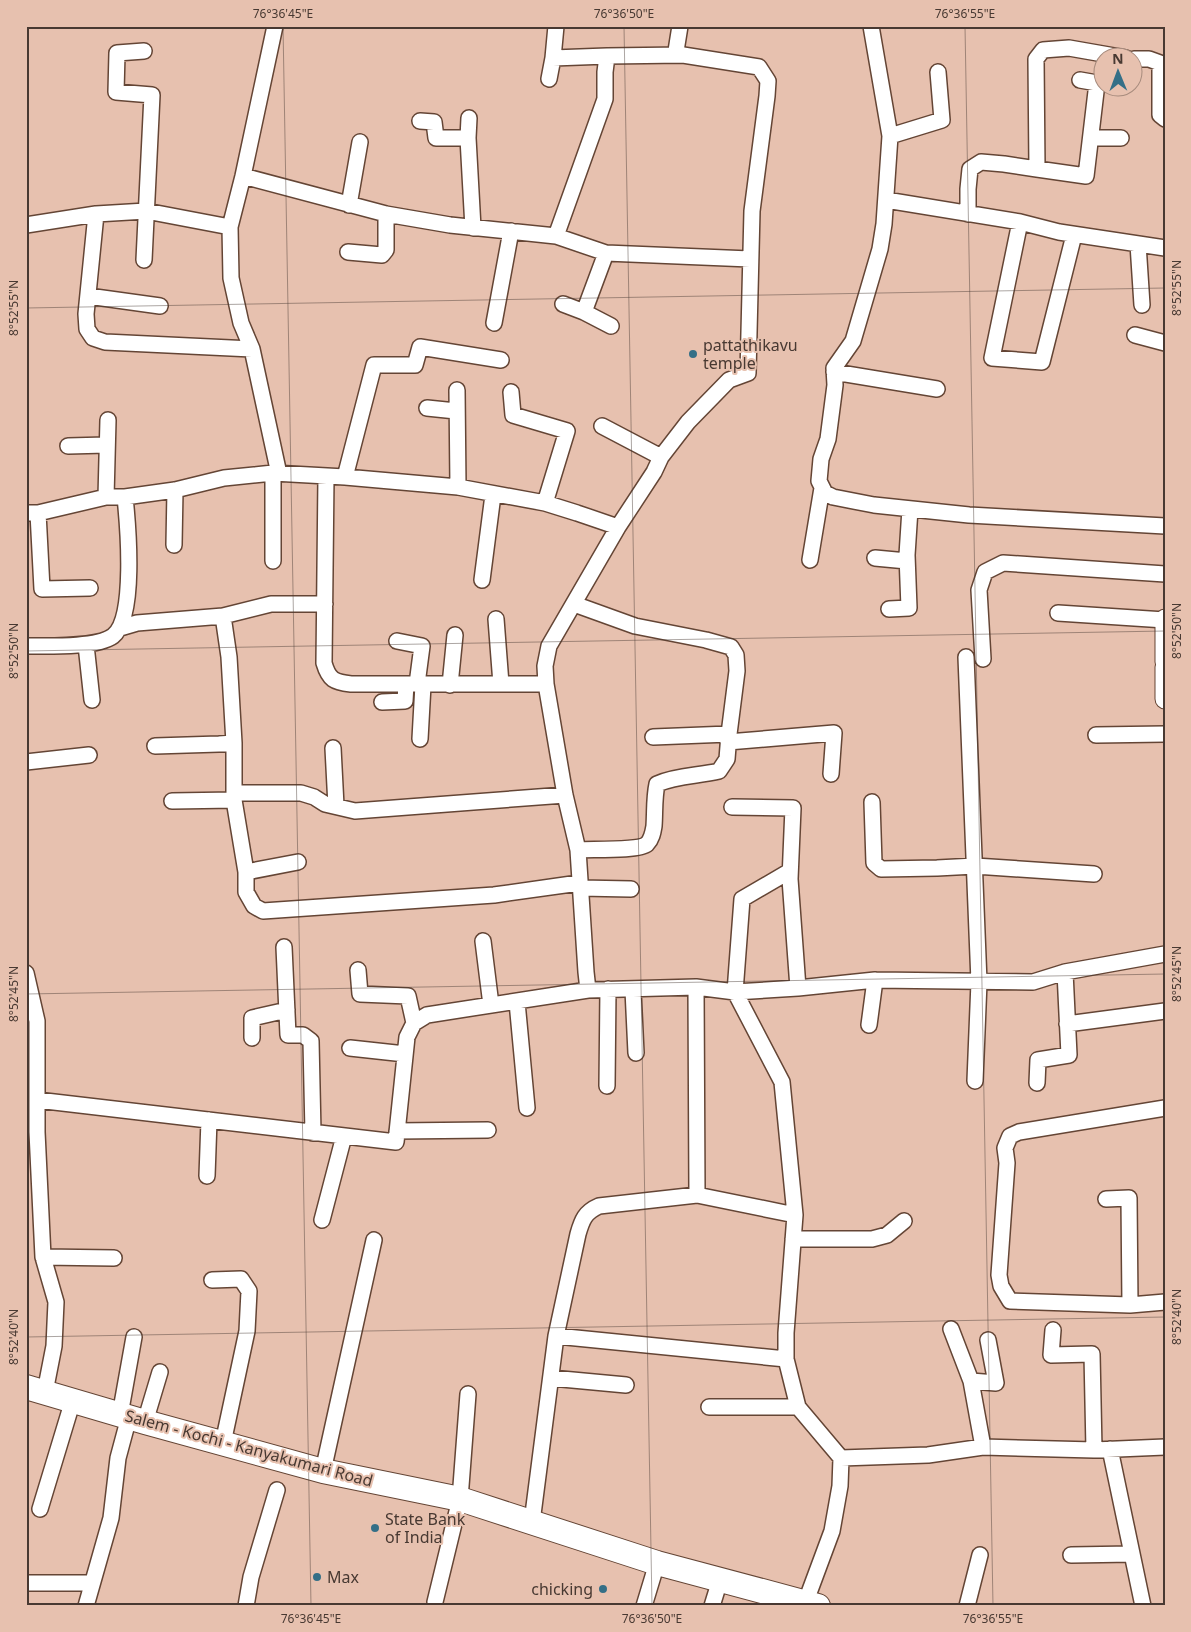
<svg xmlns="http://www.w3.org/2000/svg" width="1191" height="1632" font-family="'Noto Sans',sans-serif">
  <style>
    .lines { fill: none; stroke-linecap: round; stroke-linejoin: round }
    .minor-casing { stroke: #644535; stroke-width: 18 }
    .tertiary-casing { stroke: #644535; stroke-width: 21 }
    .primary-casing { stroke: #644535; stroke-width: 26 }
    .minor { stroke: #fff; stroke-width: 15 }
    .tertiary { stroke: #fff; stroke-width: 19 }
    .primary { stroke: #fff; stroke-width: 24 }
    .ticks { fill: none; stroke: #483932; stroke-width: 1; stroke-opacity: 0.45 }
    .poi-dot { fill: #346f87; stroke: #e7c1af; stroke-width: 2 }
    .labels { text-anchor: middle; stroke-width: 4; stroke-linejoin: round; paint-order: stroke }
    .poi-label { font-size: 16px; fill: #483932; stroke: #e7c1af; text-anchor: start }
    .street-label { font-size: 16px; fill: #483932; stroke: #e7c1af }
    .neatline { fill: none; stroke: #483932; stroke-width: 2 }
    .ticks-label { font-size: 12px; text-anchor: middle; fill: #483932 }
  </style>
  <rect width="100%" height="100%" fill="#e7c1af"/>
  <g class="lines">
    <g class="minor-casing">
      <path id="minor" d="M 275,26 L 243,176 L 230,227 L 231,278 L 241,323 L 252,349 L 279,474
        M 680,26 L 676,51 L 683,55 L 759,67 L 768,81 L 767,96 L 752,211 L 748,373 L 729,380 L 688,422 L 661,457 L 654,472 L 618,527 L 549,646 L 545,666 L 546,684 L 565,795 L 578,850 L 586,972 L 588,990 L 696,987 L 735,992 L 798,988 L 875,980 L 1033,982 L 1065,972 L 1165,954
        M 871,26 L 890,136 L 884,224 L 880,249 L 853,341 L 834,368 L 835,385 L 828,439 L 821,459 L 819,481 L 825,493 L 833,497 L 874,505 L 969,515 L 1165,526
        M 553,58 L 556,26
        M 1134,59 L 1149,59 L 1160,63 L 1160,115 L 1165,119
        M 549,79 L 553,58 L 607,56
        M 469,118 L 468,138 L 473,228
        M 420,121 L 434,122 L 436,138 L 468,138
        M 890,136 L 942,120 L 938,72
        M 1091,138 L 1121,138
        M 1037,169 L 1086,176 L 1097,83 L 1080,80
        M 243,176 L 386,214 L 450,225 L 556,236 L 606,253 L 750,259
        M 886,200 L 1020,222 L 1059,232 L 1165,248
        M 349,205 L 360,142
        M 96,214 L 86,314 L 87,329 L 93,338 L 105,342 L 252,349
        M 968,214 L 968,189 L 970,169 L 981,162 L 1004,164 L 1037,169 L 1036,59 L 1043,50 L 1069,48 L 1126,58
        M 1020,222 L 992,358 L 1042,362 L 1074,235
        M 26,225 L 96,214 L 146,211 L 230,227
        M 556,236 L 605,99 L 605,72 L 607,56 L 683,55
        M 1138,244 L 1142,305
        M 348,252 L 382,255 L 386,250 L 386,214
        M 144,260 L 152,95 L 116,92 L 117,53 L 144,51
        M 88,296 L 160,306
        M 563,304 L 584,312 L 606,253
        M 584,312 L 611,326
        M 494,323 L 511,231
        M 1135,335 L 1165,343
        M 834,372 L 937,389
        M 457,390 L 458,487
        M 511,392 L 513,415 L 567,431 L 545,503
        M 427,408 L 456,411
        M 602,426 L 661,457
        M 68,446 L 106,445
        M 326,476 L 324,663 C 329,680 334,682 351,684 L 546,684
        M 345,477 L 374,365 L 415,365 L 420,347 L 501,360
        M 106,497 L 108,420
        M 26,513 L 38,513 L 106,497 L 125,497 L 175,490 L 224,478 L 273,473 L 345,477 L 458,487 L 545,503 L 577,513 L 618,527
        M 38,513 L 42,589 L 90,588
        M 174,545 L 175,490
        M 875,558 L 907,561
        M 810,560 L 822,488
        M 273,561 L 273,473
        M 482,580 L 493,495
        M 574,604 L 635,626 L 706,640 L 731,647 L 736,655 L 737,671 L 729,734 L 727,759 L 719,771 C 699,776 677,775 657,784 C 654,798 655,812 654,826 C 653,832 652,839 647,844 C 639,851 591,849 578,850
        M 889,609 L 909,608 L 907,555 L 910,509
        M 1058,613 L 1165,620
        M 223,616 L 229,657 L 234,743 L 234,800 L 246,872 L 246,892 L 254,906 L 263,911 L 494,895 L 579,883
        M 496,619 L 501,684
        M 120,628 L 137,623 L 223,616 L 271,604 L 325,604
        M 397,641 L 422,646 L 417,684
        M 86,645 L 92,700
        M 26,646 C 47,646 97,648 113,636 C 136,618 128,526 125,497
        M 966,657 L 979,982 L 975,1081
        M 983,659 L 979,590 L 985,572 L 1003,563 L 1165,574
        M 450,685 L 455,635
        M 382,702 L 405,701 L 406,684
        M 1096,735 L 1165,734
        M 653,737 L 729,734
        M 420,739 L 423,685
        M 728,742 L 834,733 L 831,774
        M 155,746 L 219,744 L 234,743
        M 333,748 L 336,806
        M 26,762 L 89,755
        M 234,793 L 301,793 L 314,797 L 325,804 L 355,811 L 565,795
        M 172,801 L 234,800
        M 872,802 L 874,863 L 881,869 L 937,868 L 975,866 L 1094,874
        M 732,807 L 793,808 L 790,879 L 798,988
        M 790,871 L 742,899 L 735,992 L 782,1082 L 795,1215 L 786,1333 L 786,1359 L 798,1407 L 841,1458 L 840,1486 L 832,1531 L 806,1601
        M 246,872 L 298,862
        M 580,888 L 631,889
        M 483,941 L 491,1005
        M 284,947 L 288,1035 L 303,1035 L 311,1041 L 313,1133
        M 358,970 L 360,994 L 408,996 L 414,1023
        M 26,973 L 37,1021 L 37,1132 L 43,1257 L 56,1302 L 54,1346 L 45,1392
        M 696,987 L 697,1195
        M 633,990 L 636,1053
        M 517,1002 L 527,1108
        M 1067,1024 L 1165,1011
        M 869,1025 L 875,980
        M 252,1038 L 252,1018 L 287,1010
        M 350,1048 L 405,1054
        M 1037,1083 L 1038,1060 L 1069,1055 L 1065,972
        M 607,1086 L 608,989
        M 37,1100 L 396,1142 L 407,1037 L 414,1023 L 427,1015 L 588,990
        M 1165,1108 L 1019,1132 L 1010,1136 L 1005,1148 L 1007,1163 L 999,1275 L 1001,1286 L 1010,1301 L 1130,1305 L 1165,1302
        M 397,1131 L 488,1130
        M 207,1176 L 209,1120
        M 1106,1199 L 1129,1198 L 1130,1305
        M 322,1220 L 344,1136
        M 793,1239 L 872,1239 L 887,1235 L 904,1221
        M 43,1257 L 114,1258
        M 212,1280 L 241,1279 L 249,1291 L 247,1331 L 223,1443
        M 951,1329 L 971,1381 L 983,1447
        M 1053,1330 L 1051,1355 L 1092,1354 L 1094,1450
        M 556,1336 L 786,1359
        M 551,1378 L 626,1385
        M 971,1381 L 996,1383 L 988,1340
        M 709,1407 L 798,1407
        M 120,1415 L 134,1337
        M 145,1422 L 160,1372
        M 1110,1449 L 1143,1606
        M 841,1458 L 928,1455 L 983,1447 L 1094,1450 L 1165,1447
        M 323,1471 L 374,1240
        M 40,1509 L 73,1400
        M 532,1522 L 556,1336 L 578,1234 C 582,1220 585,1212 599,1206 L 697,1195 L 795,1215
        M 1071,1555 L 1132,1554
        M 26,1583 L 91,1583
        M 435,1602 L 460,1499 L 468,1394
        M 86,1606 L 111,1518 L 118,1458 L 129,1417
        M 246,1606 L 251,1577 L 277,1490
        M 644,1606 L 657,1563
        M 712,1606 L 720,1580
        M 967,1606 L 980,1555"/>
    </g>
    <g class="tertiary-casing">
      <path id="tertiary" d="M 1165,619 L 1165,662
        M 1165,667 L 1165,699"/>
    </g>
    <g class="primary-casing">
      <path id="primary" d="M 26,1387 L 145,1422 L 323,1471 L 460,1499 L 657,1563 L 818,1606"/>
    </g>
    <use href="#minor" class="minor"/>
    <use href="#tertiary" class="tertiary"/>
    <use href="#primary" class="primary"/>
  </g>
  <path class="ticks" d="M 283,26 L 311,1606M 624,26 L 652,1606M 965,26 L 993,1606M 26,308 L 1165,288M 26,651 L 1165,631M 26,994 L 1165,974M 26,1337 L 1165,1317"/>
  <g class="poi-dot">
    <circle cx="693" cy="354" r="5"/>
    <circle cx="375" cy="1528" r="5"/>
    <circle cx="317" cy="1577" r="5"/>
    <circle cx="603" cy="1589" r="5"/>
  </g>
  <g class="labels">
    <g class="poi-label">
      <text x="703" y="351">pattathikavu<tspan x="703" dy="18">temple</tspan></text>
      <text x="385" y="1525">State Bank<tspan x="385" dy="18">of India</tspan></text>
      <text x="327" y="1583">Max</text>
      <text x="593" y="1595" text-anchor="end">chicking</text>
    </g>
    <g class="street-label">
      <text transform="translate(249 1448) rotate(15)" y="6">Salem - Kochi - Kanyakumari Road</text>
    </g>
  </g>
  <rect width="1191" height="1632" fill="none" stroke="#e7c1af" stroke-width="55"/>
  <g transform="translate(1118 72) rotate(359)"><circle r="24" fill="#e7c1af" stroke="#a78b7d"/>
  <path d="M0-4L9 19L0 12L-9 19Z" fill="#346f87"/>
  <text y="-8" font-size="14" font-weight="bold" text-anchor="middle" fill="#483932">N</text>
  </g>
  <rect x="28" y="28" width="1136" height="1576" class="neatline"/>
  <g class="ticks-label">
    <text x="283" y="18">76°36'45"E</text>
    <text x="624" y="18">76°36'50"E</text>
    <text x="965" y="18">76°36'55"E</text>
    <text transform="translate(1177 288) rotate(-90)" y="4">8°52'55"N</text>
    <text transform="translate(14 308) rotate(-90)" y="4">8°52'55"N</text>
    <text transform="translate(1177 631) rotate(-90)" y="4">8°52'50"N</text>
    <text transform="translate(14 651) rotate(-90)" y="4">8°52'50"N</text>
    <text transform="translate(1177 974) rotate(-90)" y="4">8°52'45"N</text>
    <text transform="translate(14 994) rotate(-90)" y="4">8°52'45"N</text>
    <text transform="translate(1177 1317) rotate(-90)" y="4">8°52'40"N</text>
    <text transform="translate(14 1337) rotate(-90)" y="4">8°52'40"N</text>
    <text x="311" y="1623">76°36'45"E</text>
    <text x="652" y="1623">76°36'50"E</text>
    <text x="993" y="1623">76°36'55"E</text>
  </g>
</svg>
